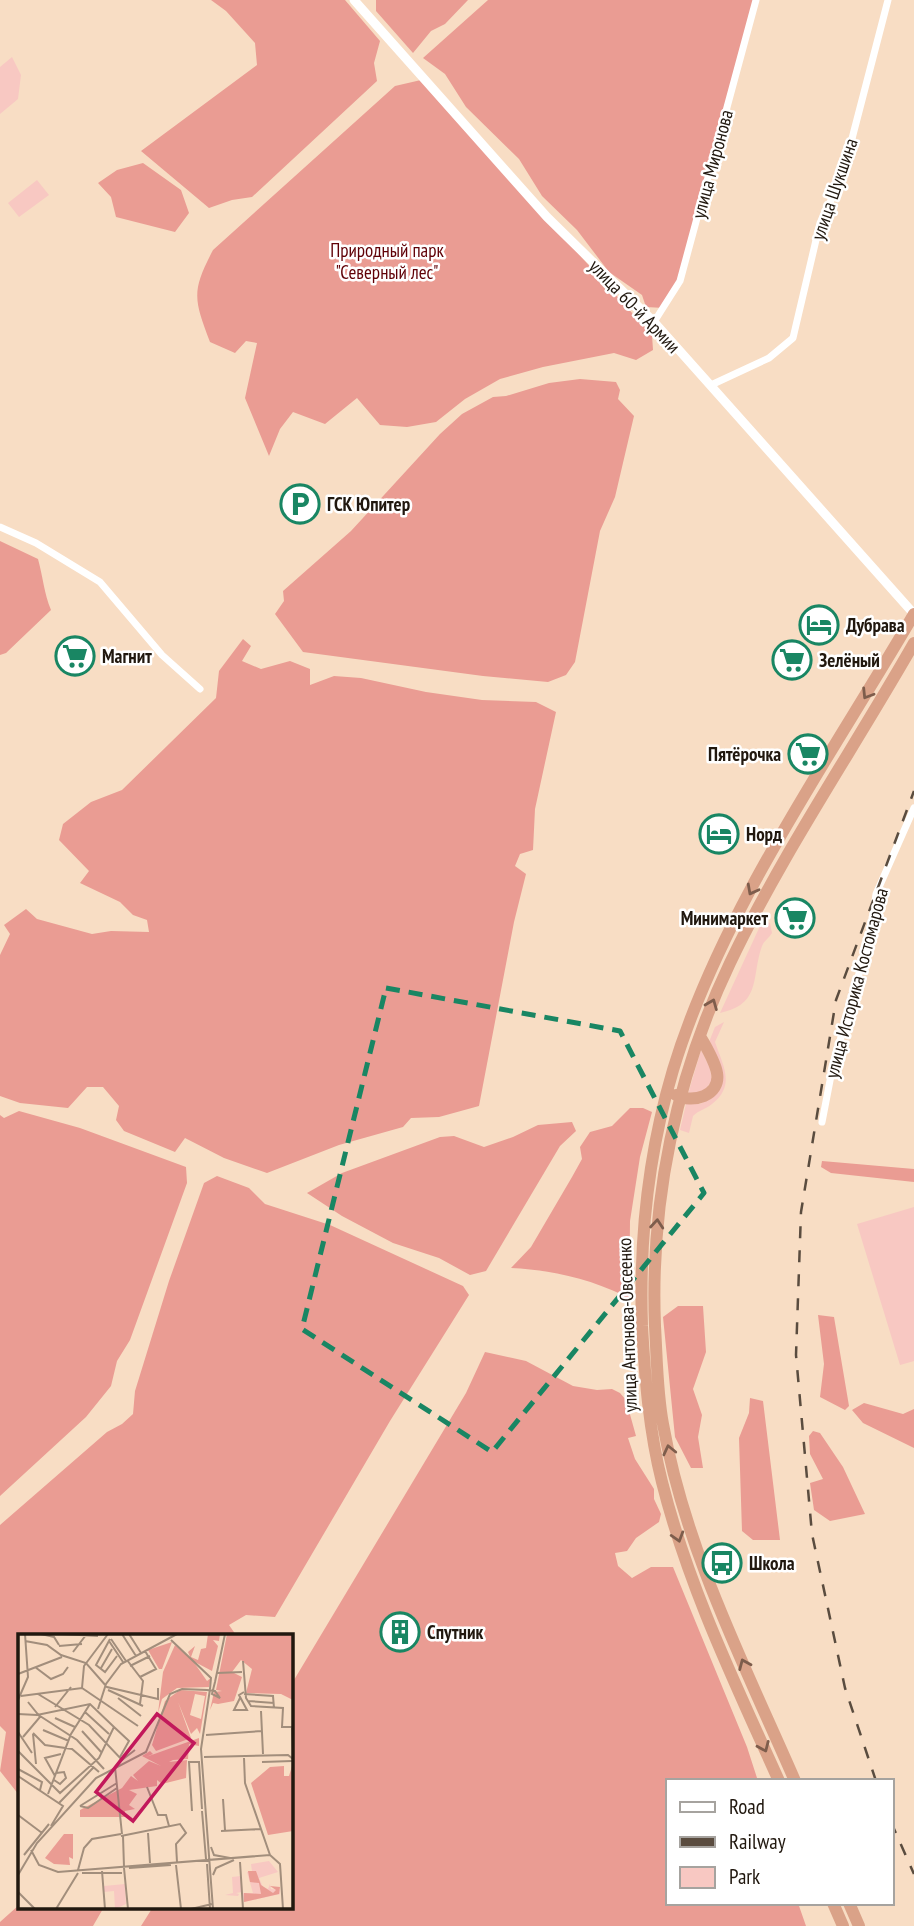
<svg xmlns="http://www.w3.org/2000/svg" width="914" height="1926" font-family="'PT Sans Narrow',sans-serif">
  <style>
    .green { fill: #f8c8c2 }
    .forest { fill: #ea9c93 }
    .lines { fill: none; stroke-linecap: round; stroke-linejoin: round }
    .minor { stroke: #fff; stroke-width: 7 }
    .tertiary { stroke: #fff; stroke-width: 9 }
    .trunk { stroke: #daa288; stroke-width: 12 }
    .rail { stroke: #5a4c3f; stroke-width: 2.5; stroke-dasharray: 12 12; stroke-linecap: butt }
    .oneway { stroke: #7e5d4c }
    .marked { fill: none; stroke: #198663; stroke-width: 5; stroke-dasharray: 14 9; stroke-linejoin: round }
    .labels { text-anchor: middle; stroke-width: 5; stroke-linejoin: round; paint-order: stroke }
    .street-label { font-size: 19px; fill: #21180f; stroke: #fff }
    .park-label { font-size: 19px; fill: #600006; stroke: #fff }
    .poi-label { font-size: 19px; font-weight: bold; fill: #21180f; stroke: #fff; text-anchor: start }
    .inset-road { fill: none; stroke: #a28e7c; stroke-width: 2 }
    .view { fill: #c2185b; fill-opacity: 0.15; stroke: #c2185b; stroke-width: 3.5 }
    .inset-edge { fill: none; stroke: #21180f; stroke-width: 3.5 }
  </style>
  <rect width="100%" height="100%" fill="#f8ddc4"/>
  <path class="green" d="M 12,57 L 21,75 L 18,99 L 0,114 L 0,67 Z
    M 37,180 L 49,195 L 19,217 L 8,203 Z
    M 765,921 L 770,923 L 772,933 C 769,938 764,941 762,946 C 751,977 762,1004 720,1013 L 760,926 Z
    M 724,1022 L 715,1042 C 723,1066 736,1085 712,1104 C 706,1109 699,1110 693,1116 L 689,1133 L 680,1130 L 686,1104 L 700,1104 L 714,1096 L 709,1042 L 715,1027 Z
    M 701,1050 L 710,1068 L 712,1081 L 702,1093 L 688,1094 Z
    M 914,1207 L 914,1361 L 900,1365 L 857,1224 Z"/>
  <path class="forest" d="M 211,0 L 345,0 L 380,41 L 374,63 L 377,81 L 252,197 L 232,200 L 209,208 L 141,151 L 257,65 L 255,43 L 226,11 Z
    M 376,0 L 468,0 L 445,24 L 431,31 L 413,53 L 376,11 Z
    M 488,0 L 756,0 L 680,281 L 664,308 L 646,307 L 642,295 L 609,272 L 577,230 L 542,196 L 519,159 L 466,107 L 445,74 L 423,58 Z
    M 421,80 L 652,335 L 653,350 L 636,360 L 614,353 L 543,367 L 500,379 L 465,399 L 436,422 L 407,427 L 380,425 L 357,398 L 325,424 L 293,412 L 280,429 L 269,456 L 245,398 L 257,343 L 246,341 L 235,353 L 210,342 C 194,299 191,292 213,250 L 395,86 Z
    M 143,163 L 181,190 L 189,213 L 175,232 L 116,217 L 111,197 L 98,183 L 117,170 Z
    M 580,379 L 616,382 L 620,390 L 618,399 L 634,416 L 615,497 L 600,531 L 575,662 L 566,675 L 548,682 L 483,676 L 303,652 L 275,614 L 284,601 L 283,591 L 351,531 L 440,434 L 462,414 L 493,397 L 506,396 L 549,383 Z
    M 0,541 L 38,559 C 43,577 44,593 51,610 L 6,653 L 0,655 Z
    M 243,639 L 251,646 L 242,661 L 261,669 L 290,661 L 310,669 L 310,685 L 334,676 L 361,678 L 426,692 L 482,700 L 536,702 L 556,712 L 535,809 L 533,850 L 520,854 L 515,866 L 526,874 L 514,922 L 479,1106 L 439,1117 L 411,1118 L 403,1127 L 339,1145 L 267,1173 L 224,1158 L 185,1138 L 175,1152 L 124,1131 L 116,1120 L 119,1106 L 103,1087 L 87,1087 L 68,1108 L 20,1103 L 0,1096 L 0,955 L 10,934 L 4,925 L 26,909 L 37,919 L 92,934 L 111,931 L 149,932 L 147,920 L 133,915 L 120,902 L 80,883 L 89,871 L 59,840 L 63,824 L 91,802 L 122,790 L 216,698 L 219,671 Z
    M 630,1108 L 643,1108 L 652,1112 L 640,1157 L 630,1221 L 629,1317 L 623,1295 C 587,1278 550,1270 511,1268 L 531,1247 L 572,1177 L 582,1159 L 580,1147 L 590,1132 L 612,1126 Z
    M 19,1111 L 80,1128 L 186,1167 L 187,1183 L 130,1340 L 117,1361 L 111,1386 L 86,1417 L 0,1496 L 0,1115 L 4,1118 Z
    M 572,1122 L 576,1131 L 560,1146 L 486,1271 L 470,1275 L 439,1258 L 393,1243 L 342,1216 L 307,1193 L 342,1173 L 440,1137 L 454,1136 L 484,1147 L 513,1137 L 538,1125 Z
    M 822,1161 L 914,1169 L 914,1182 L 831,1173 L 821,1167 Z
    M 217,1176 L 249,1188 L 265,1204 L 330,1225 L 463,1286 L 469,1295 L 390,1421 L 275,1617 L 246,1615 L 229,1625 L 236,1635 L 19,1636 L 19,1795 L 0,1771 L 6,1732 L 0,1726 L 0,1525 L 107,1432 L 122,1424 L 133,1414 L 135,1391 L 169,1281 L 204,1183 Z
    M 678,1306 L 703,1306 L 706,1352 L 693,1389 L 702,1415 L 698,1437 L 703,1468 L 691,1468 L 675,1437 L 663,1317 Z
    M 818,1315 L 834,1317 L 849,1406 L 845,1410 L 820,1397 L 824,1364 Z
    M 485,1352 L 526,1361 L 573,1386 L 597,1390 L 612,1389 L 620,1393 L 626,1400 L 636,1436 L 628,1438 L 635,1459 L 654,1489 L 654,1499 L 661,1514 L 659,1522 L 636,1538 L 627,1551 L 615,1553 L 618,1566 L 632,1578 L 651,1567 L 673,1567 L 747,1747 L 758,1781 L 667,1781 L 667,1903 L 798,1903 L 806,1926 L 141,1926 L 153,1907 L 290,1907 L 291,1685 L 466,1393 Z
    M 750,1398 L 763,1401 L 780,1540 L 753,1540 L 742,1531 L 739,1438 L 749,1413 Z
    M 864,1403 L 903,1414 L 914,1409 L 914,1448 L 863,1423 L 852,1410 Z
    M 813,1431 L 820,1433 L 843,1467 L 865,1514 L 830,1521 L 814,1510 L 810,1483 L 823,1479 L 810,1454 L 809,1436 Z
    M 19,1905 L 19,1907 L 104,1907 L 93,1926 L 0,1926 L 0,1922 Z"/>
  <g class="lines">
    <path class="minor" d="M 654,322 L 680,281 L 756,0
      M 711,385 L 769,358 L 793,338 L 820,223 L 842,177 L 888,0
      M 0,527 L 36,543 L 100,582 L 162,655 L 200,689
      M 822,1122 L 833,1065 L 870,935 L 876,894 L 914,808"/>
    <path class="tertiary" d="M 354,0 L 547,217 L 654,322 L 914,614"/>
    <path class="trunk" d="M 676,1095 C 692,1104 721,1096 717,1073 C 715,1061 706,1047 700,1036
      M 779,1781 C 735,1683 688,1586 662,1482 C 649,1431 645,1378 642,1326 C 639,1238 648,1154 673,1070 C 721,911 830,758 914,614
      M 795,1781 C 745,1666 685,1549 663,1424 C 657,1393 657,1359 655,1326 C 650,1201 676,1076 730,963 C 783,852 853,750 914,643
      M 833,1903 L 843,1926
      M 849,1903 L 859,1926"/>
    <path class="rail" d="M 876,1781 L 845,1688 L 812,1534 L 796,1355 L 801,1212 L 836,1000 L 914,791
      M 891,1822 L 914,1874"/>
  </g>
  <defs><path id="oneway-chevron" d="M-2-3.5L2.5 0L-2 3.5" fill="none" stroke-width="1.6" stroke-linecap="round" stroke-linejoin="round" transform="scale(1.75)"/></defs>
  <g class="oneway">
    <use href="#oneway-chevron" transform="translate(867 694) rotate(122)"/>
    <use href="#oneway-chevron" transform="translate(752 890) rotate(118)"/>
    <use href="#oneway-chevron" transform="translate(712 1004) rotate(-68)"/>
    <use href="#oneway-chevron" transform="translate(657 1224) rotate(-85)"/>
    <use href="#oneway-chevron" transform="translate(669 1450) rotate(-103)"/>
    <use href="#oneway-chevron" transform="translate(678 1537) rotate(73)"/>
    <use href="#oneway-chevron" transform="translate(744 1664) rotate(-113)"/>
    <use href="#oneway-chevron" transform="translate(764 1747) rotate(66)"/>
  </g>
  <path class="marked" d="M 386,988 L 620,1031 L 704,1193 L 492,1452 L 302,1329 Z"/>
  <defs>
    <g id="parking-ring" transform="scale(2.0125)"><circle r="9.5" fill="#fff" stroke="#198663" stroke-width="1.5"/><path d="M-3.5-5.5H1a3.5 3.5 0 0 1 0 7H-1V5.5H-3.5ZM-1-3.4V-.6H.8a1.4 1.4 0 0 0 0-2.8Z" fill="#198663"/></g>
    <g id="hotel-ring" transform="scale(2.0125)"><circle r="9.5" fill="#fff" stroke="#198663" stroke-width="1.5"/><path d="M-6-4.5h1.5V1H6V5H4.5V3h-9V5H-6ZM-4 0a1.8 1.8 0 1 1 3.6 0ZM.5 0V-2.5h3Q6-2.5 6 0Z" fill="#198663"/></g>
    <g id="supermarket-ring" transform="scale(2.0125)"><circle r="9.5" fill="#fff" stroke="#198663" stroke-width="1.5"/><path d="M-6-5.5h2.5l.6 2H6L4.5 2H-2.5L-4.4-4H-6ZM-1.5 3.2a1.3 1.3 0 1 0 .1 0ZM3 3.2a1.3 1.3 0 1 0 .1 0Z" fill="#198663"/></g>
    <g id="bus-ring" transform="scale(2.0125)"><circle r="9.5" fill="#fff" stroke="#198663" stroke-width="1.5"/><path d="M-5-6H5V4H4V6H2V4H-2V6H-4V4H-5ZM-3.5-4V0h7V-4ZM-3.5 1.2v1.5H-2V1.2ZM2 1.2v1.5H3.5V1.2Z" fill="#198663"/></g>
    <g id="building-ring" transform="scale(2.0125)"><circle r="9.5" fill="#fff" stroke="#198663" stroke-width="1.5"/><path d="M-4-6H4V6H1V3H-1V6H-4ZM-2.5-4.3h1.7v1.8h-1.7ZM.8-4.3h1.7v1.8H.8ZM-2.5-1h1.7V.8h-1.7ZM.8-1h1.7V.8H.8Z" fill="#198663"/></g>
  </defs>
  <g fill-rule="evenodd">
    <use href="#parking-ring" x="300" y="504"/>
    <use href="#hotel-ring" x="819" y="625"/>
    <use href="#supermarket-ring" x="75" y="656"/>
    <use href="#supermarket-ring" x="792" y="660"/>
    <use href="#supermarket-ring" x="808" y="754"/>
    <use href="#hotel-ring" x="719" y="834"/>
    <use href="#supermarket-ring" x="795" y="918"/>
    <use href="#bus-ring" x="722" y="1563"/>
    <use href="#building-ring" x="400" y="1632"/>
  </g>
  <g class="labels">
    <g class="street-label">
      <text transform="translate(712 164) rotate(-75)" y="7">улица Миронова</text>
      <text transform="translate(834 189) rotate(-71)" y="7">улица Шукшина</text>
      <text transform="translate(635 306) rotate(46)" y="7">улица 60-й Армии</text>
      <text transform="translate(856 983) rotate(-75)" y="7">улица Историка Костомарова</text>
      <text transform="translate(627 1325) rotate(-92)" y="7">улица Антонова-Овсеенко</text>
    </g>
    <g class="park-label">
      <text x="387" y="257">Природный парк<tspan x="387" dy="22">"Северный лес"</tspan></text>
    </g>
    <g class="poi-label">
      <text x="327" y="511">ГСК Юпитер</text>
      <text x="846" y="632">Дубрава</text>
      <text x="102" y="663">Магнит</text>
      <text x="819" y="667">Зелёный</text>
      <text x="781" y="761" text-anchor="end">Пятёрочка</text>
      <text x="746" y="841">Норд</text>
      <text x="768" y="925" text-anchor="end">Минимаркет</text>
      <text x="749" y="1570">Школа</text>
      <text x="427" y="1639">Спутник</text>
    </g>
  </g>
  <g transform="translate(18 1634)">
    <rect width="275" height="275" fill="#f8ddc4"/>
    <path d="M 251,227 L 260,238 L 241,244 L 245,253 L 250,255 L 252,250 L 253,255 L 262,256 L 262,260 L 226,268 L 224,258 L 218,259 L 221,260 L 220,262 L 207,261 L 215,259 L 214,243 L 223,242 L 225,259 L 235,259 L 229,238 L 234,237 L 233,230 ZM 107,250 L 108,270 L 97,275 L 96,257 L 86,258 L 86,252 Z" fill="#f8c8c2"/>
    <path d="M 190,0 L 202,0 L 201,7 L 195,6 L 200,12 L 194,37 L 175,27 L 189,47 L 193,44 L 191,53 L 159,54 L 144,65 L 140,79 L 145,38 L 157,11 L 173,25 L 170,18 L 177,12 L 173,23 L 180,26 L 183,15 L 188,14 ZM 209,0 L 275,0 L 275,66 L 263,60 L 228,59 L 234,35 L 223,26 L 214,38 L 224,43 L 216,67 L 200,70 L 199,76 L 200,70 L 195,69 L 192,76 L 196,58 L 204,57 L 198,56 ZM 154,8 L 144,35 L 141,35 L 130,16 ZM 162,56 L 189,58 L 182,100 L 179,94 L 173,100 L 160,68 L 173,104 L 138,117 L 134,111 L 147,67 ZM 177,60 L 187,62 L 183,85 L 172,81 ZM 181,104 L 181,112 L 171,110 L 170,125 L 155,126 L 151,128 L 169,126 L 168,144 L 144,150 L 139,146 L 139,152 L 111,156 L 119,160 L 111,171 L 117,175 L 107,177 L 107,183 L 62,183 L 62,176 L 104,154 L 113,142 L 120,147 L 115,141 L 131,127 L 143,132 L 124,122 L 132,117 L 135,120 L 128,123 ZM 275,129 L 275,197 L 250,201 L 233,149 L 252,133 L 266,132 L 266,142 L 271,142 ZM 46,200 L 55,200 L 55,225 L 51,223 L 52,231 L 36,230 L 27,224 ZM 230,237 L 238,237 L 243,251 L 255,259 L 258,256 L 252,252 L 262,253 L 261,260 L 226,268 L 226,259 L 243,260 L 241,249 L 232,248 Z" fill="#ea9c93" fill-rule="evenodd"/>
    <path class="inset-road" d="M 23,0 L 36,3 L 41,11M 44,0 L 80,2M 104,0 L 118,22M 111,0 L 123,19M 92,5 L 78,31 L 87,38 L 99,22M 93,5 L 108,27M 153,6 L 193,44 L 192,55M 7,7 L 29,11 L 43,21 L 68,29 L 89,53 L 140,65 L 140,54M 91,7 L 105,28M 41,12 L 64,10M 55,18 L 68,1M 109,26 L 125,47 L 122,70M 225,27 L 228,64 L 233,72 L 265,74 L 264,93 L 274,93 L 275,115M 112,32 L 132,22M 17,33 L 33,45 L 45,40 L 50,33M 83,34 L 94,15M 199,39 L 224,38M 0,40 L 44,23M 122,43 L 138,35 L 127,17M 64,54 L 66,32 L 90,0M 192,55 L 183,115 L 195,275M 90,56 L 125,72M 20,60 L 71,91 L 104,126 L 117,116M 226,60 L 255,62 L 256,74M 3,62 L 64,54 L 120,92M 100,64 L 123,82M 222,64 L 216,76 L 229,76 L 221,61 L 226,58M 0,66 L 10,43 L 7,0M 230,67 L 256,69M 37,73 L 53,53M 80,75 L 88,50 L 103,30 L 159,0M 243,77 L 245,120M 67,78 L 91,100M 0,80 L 19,81 L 72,70 L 96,93 L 81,124 L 42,159 L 0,117M 22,82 L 59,106 L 86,135M 37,84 L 57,93M 96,93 L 111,107 L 102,123M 25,96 L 51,107M 64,97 L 84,119M 0,98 L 14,119M 15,99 L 27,111 L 54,115 L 81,138M 15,100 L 18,130M 188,101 L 244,97M 5,103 L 22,83 L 10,68M 186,123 L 270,121 L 275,125M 226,124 L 227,149 L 252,221M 244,128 L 274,127M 97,133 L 104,200M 0,135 L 24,148 L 22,156M 0,142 L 45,172 L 33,192M 37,142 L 27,124 L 43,120M 36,146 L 42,150 L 48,144 L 46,138 L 38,139M 129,153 L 140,181 L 148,181 L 151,192M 30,160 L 53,100 L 72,70M 205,165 L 207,196M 41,169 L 75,134M 62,172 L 70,174 L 99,154M 62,172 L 99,149M 174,177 L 171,128 L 181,128 L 184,175M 184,177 L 188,225M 0,181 L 24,199M 203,197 L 243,195M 130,199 L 132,229M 103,202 L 162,190 L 168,199 L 158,210 L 159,228M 105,202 L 106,233M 193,213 L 196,221 L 212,224M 13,216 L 21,231 L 40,238 L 252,221 L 262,230 L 265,275M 6,221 L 31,190M 222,228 L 225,275M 189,230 L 192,275M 158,231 L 163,275M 106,234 L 110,275M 111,234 L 153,231M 60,236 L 66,214 L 74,205 L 103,200M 84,237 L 87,275M 64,239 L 104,239M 0,241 L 19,209 L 78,144 L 128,118 L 152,60 L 164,55 L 189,56 L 197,57 L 202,64 L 194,60 L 197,48 L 207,0M 195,241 L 198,234 L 216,226M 0,258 L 17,275M 38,275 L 60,239M 173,275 L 194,270"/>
    <path class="view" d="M 139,80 L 176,109 L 115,187 L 78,158 Z"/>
    <rect width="275" height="275" class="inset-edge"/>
  </g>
  <rect x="666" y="1779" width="228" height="126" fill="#ffffff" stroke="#a6a39f" stroke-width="2"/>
  <rect x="680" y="1802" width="35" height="10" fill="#ffffff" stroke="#a6a39f" stroke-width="2"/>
  <text x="729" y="1814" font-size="21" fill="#21180f">Road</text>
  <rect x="680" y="1837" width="35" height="10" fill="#5a4c3f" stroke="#a6a39f" stroke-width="2"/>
  <text x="729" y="1849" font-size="21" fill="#21180f">Railway</text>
  <rect x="680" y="1867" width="35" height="21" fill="#f8c8c2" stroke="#a6a39f" stroke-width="2"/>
  <text x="729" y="1884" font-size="21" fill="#21180f">Park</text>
</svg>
